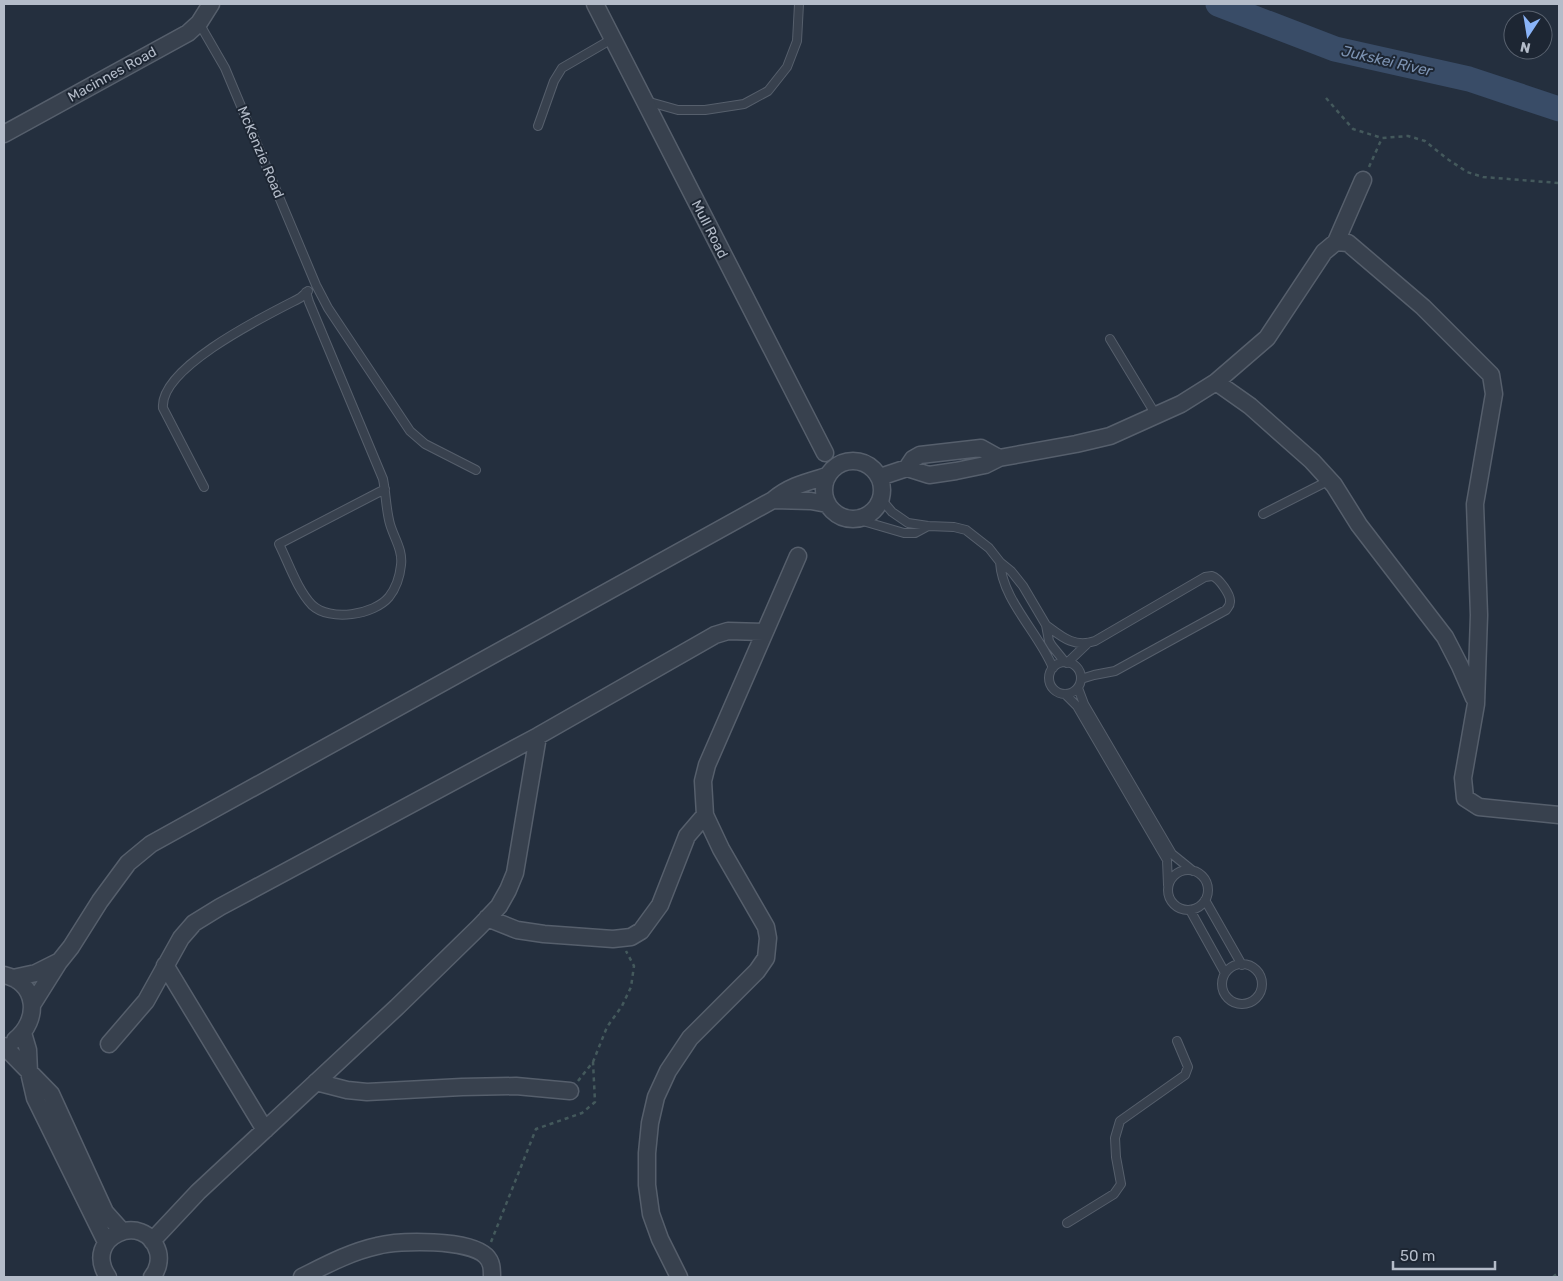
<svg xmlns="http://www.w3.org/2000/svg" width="1563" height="1281" font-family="Rubik,sans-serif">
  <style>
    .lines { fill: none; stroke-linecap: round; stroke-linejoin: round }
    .river { stroke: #394c67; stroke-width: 25 }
    .lane-casing { stroke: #565f6c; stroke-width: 10 }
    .street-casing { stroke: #565f6c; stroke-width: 19 }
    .path { stroke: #44595c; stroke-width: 2.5; stroke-dasharray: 4 4; stroke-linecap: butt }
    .lane { stroke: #38414e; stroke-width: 8 }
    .street { stroke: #38414e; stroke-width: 16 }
    .labels { text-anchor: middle; stroke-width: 4; stroke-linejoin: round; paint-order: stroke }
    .street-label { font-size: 14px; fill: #b4bcc9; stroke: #1d2633 }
    .water-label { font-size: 15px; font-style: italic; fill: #7c92b1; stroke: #1d2633 }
  </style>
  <rect width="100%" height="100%" fill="#242f3e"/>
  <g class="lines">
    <path class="river" d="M 1218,4 L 1335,49 L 1469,79 L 1559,109"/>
    <g class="lane-casing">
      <path id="lane" d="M 199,23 L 225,68 L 316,285 L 328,308 L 410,431 L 425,444 L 476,470
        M 646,101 L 678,110 L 705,110 L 744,104 L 768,91 L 787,67 L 797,41 L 799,4
        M 538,126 L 554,81 L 562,68 L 612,39
        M 306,292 L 309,302 L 383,479 C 386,494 386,510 390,524 C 394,538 403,550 401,565 C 400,575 396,588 389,597 C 374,615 330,622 312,605 C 297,589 289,564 279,544 L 385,489
        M 1110,339 L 1156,415
        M 204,487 L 163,408 C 159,367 269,314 300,298 L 308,291
        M 881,499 L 892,512 L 908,523 L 928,526 L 954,527 L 966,530 L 989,548 L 1000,562 L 1011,571 L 1023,586 L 1046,625 L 1049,641 L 1052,646 L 1065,662
        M 1263,514 L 1330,480
        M 856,519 L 904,533 L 915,533 L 928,526
        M 1000,562 C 1002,600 1039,633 1053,668
        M 1046,625 C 1062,637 1074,648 1095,641 L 1205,577 L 1212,576 C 1219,578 1231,595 1230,602 C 1230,606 1228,607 1226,610 L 1115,671 L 1094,675 L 1081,679
        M1049 678a16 16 0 1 1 32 0a16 16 0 1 1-32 0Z
        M 1067,663 L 1088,643
        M 1078,688 L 1084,704 L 1172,854 L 1193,871
        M 1065,694 L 1077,706 L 1167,860 L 1168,885
        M1168 890a20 20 0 1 1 40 0a20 20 0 1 1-40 0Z
        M 1205,900 L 1242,965
        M 1190,910 L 1225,973
        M1222 984a20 20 0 1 1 40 0a20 20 0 1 1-40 0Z
        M 1067,1223 L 1114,1194 L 1121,1184 L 1116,1157 L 1115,1138 L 1120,1121 L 1185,1075 L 1188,1067 L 1177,1041"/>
    </g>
    <g class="street-casing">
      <path id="street" d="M 595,4 L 825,453
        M 4,134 L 188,33 L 199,23 L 211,4
        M 1336,242 L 1363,180
        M 1216,382 L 1250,406 L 1312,461 L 1334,485 L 1359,525 L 1445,637 L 1460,666 L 1474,698
        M824 490a29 29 0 1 1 58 0a29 29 0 1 1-58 0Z
        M 907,468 L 929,475 L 956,471 L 985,465 L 999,458 L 1076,444 L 1110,436 L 1181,404 L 1216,382 L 1267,338 L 1324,252 L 1336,242 L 1348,243 L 1423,307 L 1491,375 L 1494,394 L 1475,504 L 1479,615 L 1476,704 L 1463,778 L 1465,798 L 1479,807 L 1559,815
        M 880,477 L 907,468 L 913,459 L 920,455 L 981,448 L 999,458
        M 773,500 L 811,501 L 827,504
        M 487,918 L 517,930 L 544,934 L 613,939 L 631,937 L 641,931 L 660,905 L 687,836 L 705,815
        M 165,965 L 265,1130
        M 4,975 C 38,983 40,1020 15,1040
        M 13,978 L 36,973 L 58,962
        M 32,1005 L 59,962 L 71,947 L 100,901 L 128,863 L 151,844 L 773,500 C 789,486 807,482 827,476
        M 23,1033 L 28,1050 L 29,1072 L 35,1098 L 106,1242
        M 109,1044 L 146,1001 L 181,938 L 194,923 L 220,907 L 538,736 L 715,635 L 728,631 L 764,632
        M 4,1046 L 51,1094 L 105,1212 L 122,1231
        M 316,1082 L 347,1090 L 367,1092 L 462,1087 L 516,1086 L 570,1091
        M 152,1241 L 198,1192 L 397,1007 L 479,927 L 499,906 L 508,890 L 515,873 L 538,736
        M 108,1277 C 81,1237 145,1209 158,1252 C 160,1260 158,1270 152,1277
        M 302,1277 C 326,1265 350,1252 377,1246 C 400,1240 469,1239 486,1256 C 492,1262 492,1269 492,1277
        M 679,1277 L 660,1239 L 651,1214 L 647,1185 L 647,1153 L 650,1123 L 656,1097 L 668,1071 L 690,1038 L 757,971 L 766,958 L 768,938 L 766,927 L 721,849 L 705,815 L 703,781 L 707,765 L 798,556"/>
    </g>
    <path class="path" d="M 1326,98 L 1353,129 L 1382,138 L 1408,136 L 1425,141 L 1446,158 L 1467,172 L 1483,177 L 1559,183
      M 1369,167 L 1382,138
      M 578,1081 L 593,1062 L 607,1027 L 622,1006 L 631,987 L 634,966 L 626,951
      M 491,1242 L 536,1129 L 582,1113 L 595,1102 L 593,1062
      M 1553,1277 L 1559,1272"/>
    <use href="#lane" class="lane"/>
    <use href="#street" class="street"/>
  </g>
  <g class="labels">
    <g class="street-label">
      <text transform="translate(112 74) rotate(-29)" y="5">Macinnes Road</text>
      <text transform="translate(261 152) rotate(67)" y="5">McKenzie Road</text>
      <text transform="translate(710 229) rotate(63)" y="5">Mull Road</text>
    </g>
    <g class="water-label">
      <text transform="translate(1387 61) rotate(13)" y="5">Jukskei River</text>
    </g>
  </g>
  <rect width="1563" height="1281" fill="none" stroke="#b4bcc9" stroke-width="10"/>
  <g transform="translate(1528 35) rotate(192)"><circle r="24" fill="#1d2633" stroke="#59626f"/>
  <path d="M0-4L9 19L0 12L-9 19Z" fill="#8ab4f8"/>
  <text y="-8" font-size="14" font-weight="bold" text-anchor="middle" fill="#b4bcc9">N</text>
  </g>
  <path d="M1393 1261v8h102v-8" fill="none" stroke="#b4bcc9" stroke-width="2.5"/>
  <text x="1400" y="1261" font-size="15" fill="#b4bcc9" stroke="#1d2633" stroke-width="4" paint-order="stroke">50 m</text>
</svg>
